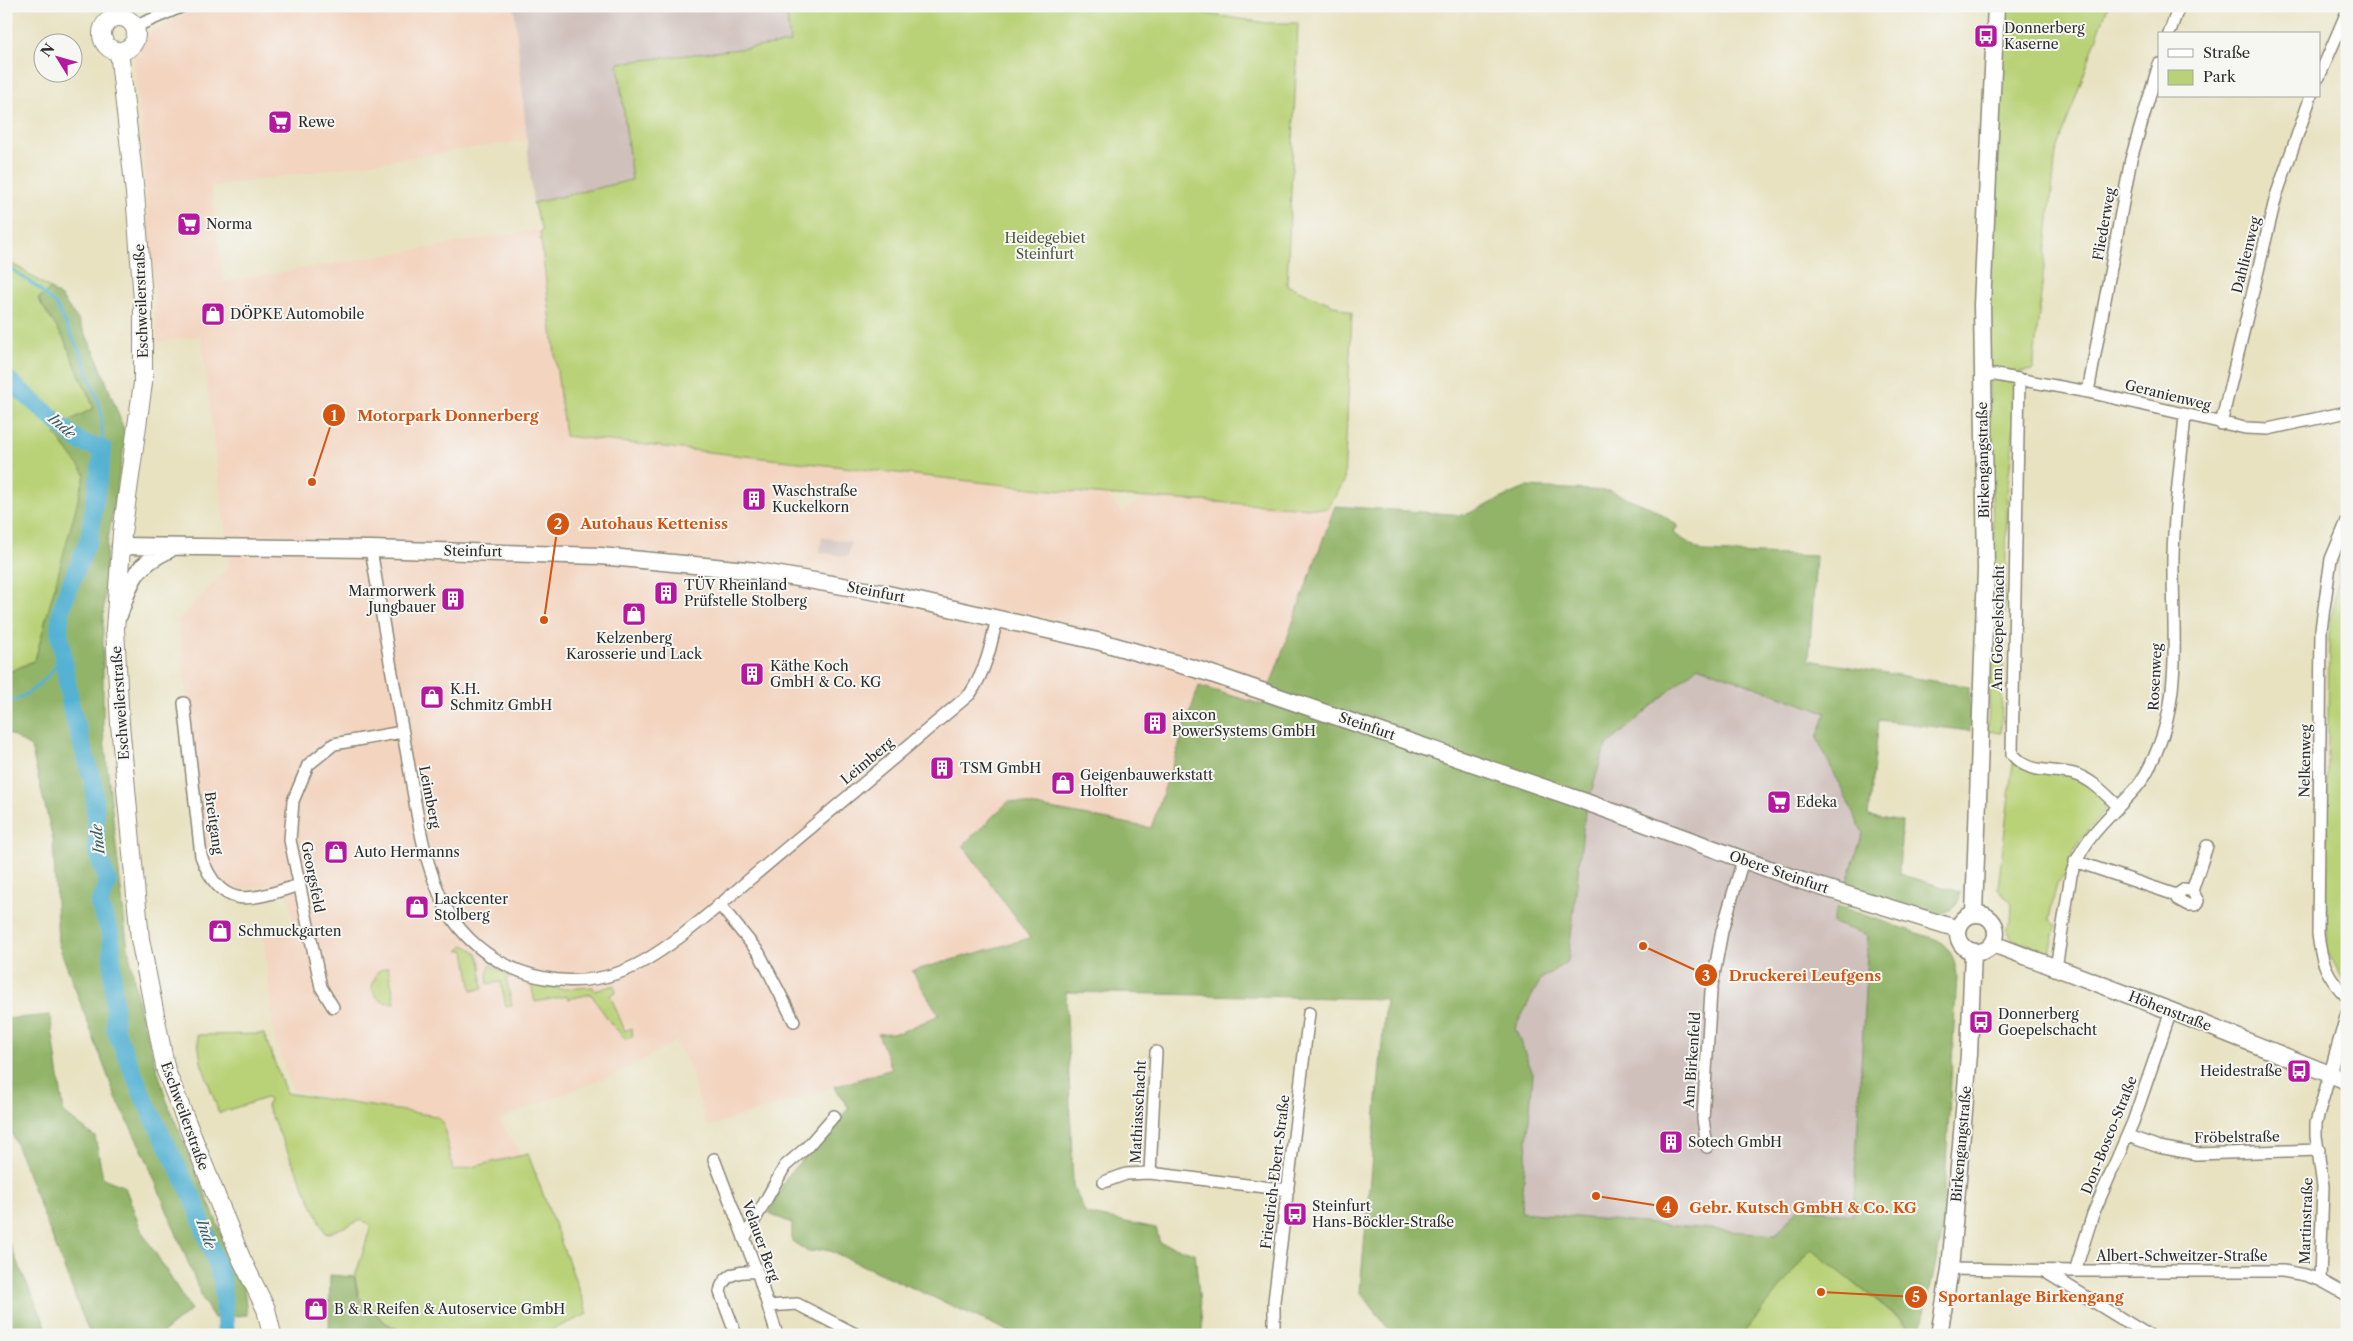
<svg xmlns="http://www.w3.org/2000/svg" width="2353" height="1341" font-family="'Libre Caslon Text',serif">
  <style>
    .built { fill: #f3d4bf }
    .industrial { fill: #cfc0bb }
    .green { fill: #b9d277; stroke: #727e51 }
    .forest { fill: #92b468; stroke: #5e704a }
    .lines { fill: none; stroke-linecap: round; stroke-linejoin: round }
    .stream { stroke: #54b2d3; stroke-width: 3 }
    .river { stroke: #54b2d3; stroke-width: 18 }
    .street-casing { stroke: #8a8676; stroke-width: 14 }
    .secondary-casing { stroke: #8a8676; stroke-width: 19 }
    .primary-casing { stroke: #8a8676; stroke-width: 20 }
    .street { stroke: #fff; stroke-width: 11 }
    .secondary { stroke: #fff; stroke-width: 16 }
    .primary { stroke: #fff; stroke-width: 18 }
    .labels { text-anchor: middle; stroke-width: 4; stroke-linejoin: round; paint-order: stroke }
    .poi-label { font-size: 14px; fill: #2b2b2b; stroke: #f6f6f2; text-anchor: start }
    .street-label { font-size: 14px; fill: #2b2b2b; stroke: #f6f6f2 }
    .park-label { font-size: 14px; fill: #4e553e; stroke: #f6f6f2 }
    .water-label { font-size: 15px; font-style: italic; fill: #395a66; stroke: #f6f6f2 }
    .leader { fill: none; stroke: #d5540f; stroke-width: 2 }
    .callout-dot { fill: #d5540f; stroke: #f6f6f2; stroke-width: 2 }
    .mark-label { font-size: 15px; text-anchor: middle; font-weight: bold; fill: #fff }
    .callout-label { font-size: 15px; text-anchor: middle; font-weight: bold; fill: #d5540f; stroke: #f6f6f2; stroke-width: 4; stroke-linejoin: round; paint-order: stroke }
  </style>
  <rect width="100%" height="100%" fill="#f6f6f2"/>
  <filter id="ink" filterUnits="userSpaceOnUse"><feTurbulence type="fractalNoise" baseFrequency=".02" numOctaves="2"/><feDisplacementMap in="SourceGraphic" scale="10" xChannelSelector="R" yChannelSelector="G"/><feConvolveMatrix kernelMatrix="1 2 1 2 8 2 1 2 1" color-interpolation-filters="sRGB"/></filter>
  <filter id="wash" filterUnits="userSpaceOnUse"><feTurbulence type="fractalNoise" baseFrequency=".0096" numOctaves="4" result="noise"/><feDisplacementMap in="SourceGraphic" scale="20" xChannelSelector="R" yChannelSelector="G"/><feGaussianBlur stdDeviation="1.12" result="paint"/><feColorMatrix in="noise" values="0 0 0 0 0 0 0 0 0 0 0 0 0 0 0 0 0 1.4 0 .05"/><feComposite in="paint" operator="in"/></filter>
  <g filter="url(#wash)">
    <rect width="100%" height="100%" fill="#e8e2c1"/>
    <path class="built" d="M 200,6 L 514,6 L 527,140 L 211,187 L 223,282 L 542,229 L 565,429 L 1041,489 L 1108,495 L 1122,513 L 1143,497 L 1335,506 L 1263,705 L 1199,686 L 1151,828 L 1009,801 L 963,845 L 1030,938 L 913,971 L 939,1015 L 901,1032 L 878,1034 L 892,1069 L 707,1127 L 687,1061 L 675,1042 L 621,1072 L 507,1116 L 499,1121 L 519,1151 L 517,1157 L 453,1171 L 443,1122 L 436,1116 L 293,1091 L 274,1037 L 263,931 L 294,925 L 286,883 L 234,890 L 220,883 L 203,852 L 178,621 L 229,566 L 201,336 L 157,342 L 154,281 L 134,58 L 141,44 L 152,32 Z"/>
    <path class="industrial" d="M 514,6 L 788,6 L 793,42 L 632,180 L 533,203 Z
      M 822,537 L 851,542 L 848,557 L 820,552 Z
      M 1699,666 L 1826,713 L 1817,738 L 1863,833 L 1833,923 L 1868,935 L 1853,1216 L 1799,1207 L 1776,1235 L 1520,1212 L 1533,1074 L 1515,1028 L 1541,979 L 1568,961 L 1585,812 L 1590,792 L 1605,747 Z"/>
    <path class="green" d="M 786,6 L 1153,6 L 1267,23 L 1298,23 L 1287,285 L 1352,313 L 1344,482 L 1327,509 L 1117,496 L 1041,489 L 565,436 L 540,233 L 542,230 L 533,203 L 632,180 L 618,63 L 790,43 Z
      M 2005,6 L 2108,6 L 2056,153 L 2033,370 L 2020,372 L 2008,484 L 2001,733 L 1988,731 L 1994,569 L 1988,346 L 1991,224 Z
      M 6,261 L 21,269 L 51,289 L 38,299 L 64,339 L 94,408 L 69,421 L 86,474 L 35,660 L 10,672 L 6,664 Z
      M 2347,542 L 2347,983 L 2346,985 L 2326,949 L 2329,632 L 2343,550 Z
      M 2013,762 L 2075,777 L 2107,799 L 2104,803 L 2105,810 L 2081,839 L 2074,850 L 2066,875 L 2057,883 L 2049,919 L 2056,926 L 2050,953 L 2012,939 L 2006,928 L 2011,922 L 2012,904 L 1998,888 Z
      M 464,945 C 487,955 479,968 483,988 L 472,991 L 465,950 L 458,951 Z
      M 490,965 L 512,977 L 506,978 L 512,1006 L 506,1007 L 501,982 L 488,984 L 487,975 Z
      M 388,967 L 395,1003 C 382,1004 374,998 372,986 L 378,971 Z
      M 531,983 L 562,989 L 593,987 L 595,991 L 614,985 L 616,992 L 610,995 L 625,1031 L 631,1028 L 633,1036 L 626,1039 L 612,1025 L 591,994 L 568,999 L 567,996 L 535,1002 Z
      M 264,1034 L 286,1093 L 436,1116 L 443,1122 L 453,1171 L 528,1154 L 588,1314 L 540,1335 L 407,1335 L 385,1322 L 359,1296 L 355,1277 L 371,1226 L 362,1220 L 326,1234 L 267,1107 L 269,1100 L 266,1098 L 219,1113 L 201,1062 L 197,1035 Z
      M 1811,1248 L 1918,1335 L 1742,1335 Z"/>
    <path class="forest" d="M 51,289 L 62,298 L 78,320 L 96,355 L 126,435 L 107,545 L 103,624 L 103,729 L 126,935 L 139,1008 L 166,1099 L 244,1288 L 247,1315 L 214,1318 L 204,1302 L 145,1156 L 116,1098 L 58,943 L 53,839 L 31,747 L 6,732 L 6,664 L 10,672 L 35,660 L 85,474 L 55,434 L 69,421 L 94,408 L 64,339 L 38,299 Z
      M 1527,487 L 1610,491 L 1652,508 L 1678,526 L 1673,533 L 1703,552 L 1816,556 L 1809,660 L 1969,687 L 1970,731 L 1879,720 L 1868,816 L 1902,822 L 1899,874 L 1960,892 C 1960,906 1951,910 1939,915 L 1845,887 L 1863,833 L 1817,738 L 1826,713 L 1698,666 L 1605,747 L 1585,812 L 1568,961 L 1541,979 L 1515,1028 L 1533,1074 L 1521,1212 L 1776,1235 L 1799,1207 L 1853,1215 L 1868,935 L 1832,923 L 1838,906 L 1938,940 C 1952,950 1954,959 1957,975 L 1942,1234 L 1920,1335 L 1811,1249 L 1742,1335 L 1393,1335 L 1360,1291 L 1386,999 L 1066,992 L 1073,1186 L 1086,1214 L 1156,1228 L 1160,1243 L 1195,1253 L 1203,1335 L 1017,1335 L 826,1249 L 808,1252 L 792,1241 L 792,1223 L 769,1214 L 788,1175 L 849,1108 L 834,1087 L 892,1069 L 878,1034 L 901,1032 L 939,1015 L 912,971 L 1030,938 L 963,845 L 1009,801 L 1151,828 L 1199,686 L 1263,705 L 1335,506 L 1465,515 Z
      M 50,1015 L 64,1113 L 95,1137 L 103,1178 L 125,1187 L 141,1230 L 191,1310 L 160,1335 L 90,1335 L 6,1118 L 6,1019 Z
      M 6,1237 L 50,1335 L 6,1335 Z
      M 330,1275 L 354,1277 L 358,1297 L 385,1323 L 406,1335 L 329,1335 Z"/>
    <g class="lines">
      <path class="stream" d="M 6,265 L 37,287 L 56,305 L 82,356 L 101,409 L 103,449
        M 6,703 C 31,696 49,678 62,656"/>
      <path class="river" d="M 6,378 L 80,442 L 103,449 L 89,539 L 68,589 L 61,610 L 59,630 L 71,707 L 94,786 L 97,851 L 108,883 L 99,904 L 111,934 L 115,1029 L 145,1101 L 194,1200 L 222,1280 L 226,1335"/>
    </g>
  </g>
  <g filter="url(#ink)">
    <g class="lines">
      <g class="street-casing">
        <path id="street" d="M 134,27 L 183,6
          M 2169,34 L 2179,6
          M 2319,77 L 2347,12
          M 1982,375 L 1996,375 L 2088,392 L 2245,428 L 2268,429 L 2347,412
          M 2019,379 L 2012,754 C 2028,775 2051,768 2074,774 C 2092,779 2105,794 2118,806
          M 2088,392 L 2131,159 L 2159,64
          M 2221,424 L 2276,196 L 2311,96
          M 2347,521 L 2331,559 L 2321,629 L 2318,934 C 2321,962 2327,977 2347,997
          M 371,549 C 382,618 394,686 407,755 C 416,806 422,862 446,908 C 479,968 554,995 618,973 C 660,959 716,908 751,878 C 824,817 897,756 970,694 C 986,670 991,646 997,617
          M 184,703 L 201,856 C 222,913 251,900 299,885
          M 2075,861 L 2176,895 L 2177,899 L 2188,905 L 2195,905 L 2198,901 L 2192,891 L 2185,889 L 2176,895
          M 2192,891 L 2207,846
          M 719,904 L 759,953 L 794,1021
          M 2056,968 L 2071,875 C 2084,835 2110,818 2136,788 C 2148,774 2156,754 2162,737 C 2181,683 2172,613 2173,556 C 2174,509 2181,462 2185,415
          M 333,1007 L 321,987 L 290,840 L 293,801 L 308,765 L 334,744 L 402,732
          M 2347,1013 L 2316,1123 L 2316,1136 L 2323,1186 L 2320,1280 L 2347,1295
          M 2128,1136 L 2159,1147 L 2196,1154 L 2319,1150
          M 1707,1147 L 1703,1119 L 1711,991 L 1722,931 L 1743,860
          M 714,1159 L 759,1277 L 777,1335
          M 1150,1173 L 1156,1052
          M 1104,1182 L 1126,1174 L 1150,1173 L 1288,1190
          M 744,1239 L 785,1166 L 807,1147 L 834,1116
          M 1950,1269 L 2075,1271 L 2283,1271 L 2305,1275 L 2320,1280
          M 2044,1271 L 2148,1335
          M 2075,1271 L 2093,1214 L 2133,1122 L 2171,1011
          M 768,1306 L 797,1304 L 857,1335
          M 736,1335 L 720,1292 C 723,1273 740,1271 756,1272
          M 1274,1335 L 1274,1301 L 1309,1013"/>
      </g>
      <g class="secondary-casing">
        <path id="secondary" d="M 120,546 L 371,549 L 600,556 L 757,571 L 883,593 L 1101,642 L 1206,672 L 1583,801 L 1802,881 L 1958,929
          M 119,615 C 132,578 133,567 170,549
          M1958 933a19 19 0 1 1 38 0a19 19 0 1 1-38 0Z
          M 1974,914 L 1986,569 L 1982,305 L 1996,6
          M 1993,944 L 2171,1011 L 2347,1081
          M 1939,1335 L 1950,1269 L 1969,1054 L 1973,952"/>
      </g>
      <g class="primary-casing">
        <path id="primary" d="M102 34a17 17 0 1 1 34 0a17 17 0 1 1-34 0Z
          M 119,51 L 135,193 L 143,300 L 143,383 L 122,533 L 115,629 L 120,724 L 140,939 L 166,1071 L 241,1258 L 266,1309 L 272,1335"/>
      </g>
      <use href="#street" class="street"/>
      <use href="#secondary" class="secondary"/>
      <use href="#primary" class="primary"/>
    </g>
  </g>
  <defs>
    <g id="bus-square" transform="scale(1.25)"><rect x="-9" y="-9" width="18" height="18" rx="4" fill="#b5179e" stroke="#f6f6f2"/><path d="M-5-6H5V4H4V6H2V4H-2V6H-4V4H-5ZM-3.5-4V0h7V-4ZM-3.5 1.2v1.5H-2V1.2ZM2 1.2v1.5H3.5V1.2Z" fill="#fff"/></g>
    <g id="supermarket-square" transform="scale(1.25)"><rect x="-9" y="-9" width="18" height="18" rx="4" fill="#b5179e" stroke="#f6f6f2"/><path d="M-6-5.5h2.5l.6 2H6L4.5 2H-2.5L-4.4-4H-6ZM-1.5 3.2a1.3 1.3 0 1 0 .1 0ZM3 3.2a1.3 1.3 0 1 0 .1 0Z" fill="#fff"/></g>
    <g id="shop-square" transform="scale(1.25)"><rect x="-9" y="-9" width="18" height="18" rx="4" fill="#b5179e" stroke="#f6f6f2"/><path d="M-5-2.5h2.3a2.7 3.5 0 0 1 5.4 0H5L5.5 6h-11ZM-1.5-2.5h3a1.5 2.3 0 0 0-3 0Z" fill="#fff"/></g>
    <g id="building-square" transform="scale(1.25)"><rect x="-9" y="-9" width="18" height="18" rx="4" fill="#b5179e" stroke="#f6f6f2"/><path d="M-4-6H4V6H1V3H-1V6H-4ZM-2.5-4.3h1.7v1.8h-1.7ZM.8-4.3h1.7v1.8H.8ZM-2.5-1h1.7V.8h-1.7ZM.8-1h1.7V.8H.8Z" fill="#fff"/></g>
  </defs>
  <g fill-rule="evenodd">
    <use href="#bus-square" x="1986" y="36"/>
    <use href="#supermarket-square" x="280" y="122"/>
    <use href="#supermarket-square" x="189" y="224"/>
    <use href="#shop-square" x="213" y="314"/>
    <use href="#building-square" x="754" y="499"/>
    <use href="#building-square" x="666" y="593"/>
    <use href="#building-square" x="453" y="599"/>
    <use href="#shop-square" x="634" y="614"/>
    <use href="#building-square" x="752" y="674"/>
    <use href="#shop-square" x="432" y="697"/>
    <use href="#building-square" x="1155" y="723"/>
    <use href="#building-square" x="942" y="768"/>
    <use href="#shop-square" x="1063" y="783"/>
    <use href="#supermarket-square" x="1779" y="802"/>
    <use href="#shop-square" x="336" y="852"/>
    <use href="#shop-square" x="417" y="907"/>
    <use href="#shop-square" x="220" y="931"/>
    <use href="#bus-square" x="1981" y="1022"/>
    <use href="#bus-square" x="2299" y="1071"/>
    <use href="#building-square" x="1671" y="1142"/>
    <use href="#bus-square" x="1295" y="1214"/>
    <use href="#shop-square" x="316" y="1309"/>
  </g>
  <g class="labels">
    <g class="poi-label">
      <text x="2004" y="33">Donnerberg<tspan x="2004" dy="16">Kaserne</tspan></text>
      <text x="298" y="127">Rewe</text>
      <text x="206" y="229">Norma</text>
      <text x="230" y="319">DÖPKE Automobile</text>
      <text x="772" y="496">Waschstraße<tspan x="772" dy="16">Kuckelkorn</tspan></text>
      <text x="684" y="590">TÜV Rheinland<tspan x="684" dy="16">Prüfstelle Stolberg</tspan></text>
      <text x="436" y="596" text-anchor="end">Marmorwerk<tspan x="436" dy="16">Jungbauer</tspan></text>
      <text x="634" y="643" text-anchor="middle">Kelzenberg<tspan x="634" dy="16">Karosserie und Lack</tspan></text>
      <text x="770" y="671">Käthe Koch<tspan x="770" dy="16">GmbH &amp; Co. KG</tspan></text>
      <text x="450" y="694">K.H.<tspan x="450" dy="16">Schmitz GmbH</tspan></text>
      <text x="1172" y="720">aixcon<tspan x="1172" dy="16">PowerSystems GmbH</tspan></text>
      <text x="960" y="773">TSM GmbH</text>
      <text x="1080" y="780">Geigenbauwerkstatt<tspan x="1080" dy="16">Holfter</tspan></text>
      <text x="1796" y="807">Edeka</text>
      <text x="354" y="857">Auto Hermanns</text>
      <text x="434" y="904">Lackcenter<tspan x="434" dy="16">Stolberg</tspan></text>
      <text x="238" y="936">Schmuckgarten</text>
      <text x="1998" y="1019">Donnerberg<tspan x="1998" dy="16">Goepelschacht</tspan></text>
      <text x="2282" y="1076" text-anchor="end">Heidestraße</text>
      <text x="1688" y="1147">Sotech GmbH</text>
      <text x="1312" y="1211">Steinfurt<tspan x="1312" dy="16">Hans-Böckler-Straße</tspan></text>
      <text x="334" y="1314">B &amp; R Reifen &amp; Autoservice GmbH</text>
    </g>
    <g class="street-label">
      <text transform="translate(2104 224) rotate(-80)" y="5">Fliederweg</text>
      <text transform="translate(2246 255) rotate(-76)" y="5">Dahlienweg</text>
      <text transform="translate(141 301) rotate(-92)" y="5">Eschweilerstraße</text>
      <text transform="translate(2168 395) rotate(14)" y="5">Geranienweg</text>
      <text transform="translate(1983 460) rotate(-91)" y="5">Birkengangstraße</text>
      <text transform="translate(473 551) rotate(1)" y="5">Steinfurt</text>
      <text transform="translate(876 592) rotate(11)" y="5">Steinfurt</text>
      <text transform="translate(1998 628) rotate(-89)" y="5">Am Goepelschacht</text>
      <text transform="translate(2155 677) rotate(-87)" y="5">Rosenweg</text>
      <text transform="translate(120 703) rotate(-94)" y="5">Eschweilerstraße</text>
      <text transform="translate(1367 726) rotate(19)" y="5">Steinfurt</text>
      <text transform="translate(867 761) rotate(-40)" y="5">Leimberg</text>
      <text transform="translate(2305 761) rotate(-89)" y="5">Nelkenweg</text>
      <text transform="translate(430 797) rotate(79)" y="5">Leimberg</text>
      <text transform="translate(214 823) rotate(82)" y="5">Breitgang</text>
      <text transform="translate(1779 872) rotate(19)" y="5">Obere Steinfurt</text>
      <text transform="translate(313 877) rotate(79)" y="5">Georgsfeld</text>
      <text transform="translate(2170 1011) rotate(21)" y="5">Höhenstraße</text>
      <text transform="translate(1692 1060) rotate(-86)" y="5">Am Birkenfeld</text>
      <text transform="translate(1138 1112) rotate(-87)" y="5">Mathiasschacht</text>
      <text transform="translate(185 1116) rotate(70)" y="5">Eschweilerstraße</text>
      <text transform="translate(2109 1135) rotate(-68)" y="5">Don-Bosco-Straße</text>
      <text transform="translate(2237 1137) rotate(-1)" y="5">Fröbelstraße</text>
      <text transform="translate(1961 1144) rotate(-85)" y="5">Birkengangstraße</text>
      <text transform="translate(1275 1172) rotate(-83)" y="5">Friedrich-Ebert-Straße</text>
      <text transform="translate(2306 1221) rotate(-88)" y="5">Martinstraße</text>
      <text transform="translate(761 1241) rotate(70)" y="5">Velauer Berg</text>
      <text x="2182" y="1261">Albert-Schweitzer-Straße</text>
    </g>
    <g class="park-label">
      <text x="1045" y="243">Heidegebiet<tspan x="1045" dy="16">Steinfurt</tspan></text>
    </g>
    <g class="water-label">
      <text transform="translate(62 426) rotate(41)" y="5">Inde</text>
      <text transform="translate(98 839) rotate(-96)" y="5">Inde</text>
      <text transform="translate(206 1234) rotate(71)" y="5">Inde</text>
    </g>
  </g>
  <path class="leader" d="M312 482L334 415M544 620L558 524M1643 946L1706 975M1596 1196L1667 1207M1821 1292L1916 1297"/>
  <g class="callout-dot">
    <circle cx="312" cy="482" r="5"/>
    <circle cx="544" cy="620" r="5"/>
    <circle cx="1643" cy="946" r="5"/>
    <circle cx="1596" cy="1196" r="5"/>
    <circle cx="1821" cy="1292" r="5"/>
    <circle cx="334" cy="415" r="12"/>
    <circle cx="558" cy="524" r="12"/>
    <circle cx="1706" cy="975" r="12"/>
    <circle cx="1667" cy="1207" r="12"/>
    <circle cx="1916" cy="1297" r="12"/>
  </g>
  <g class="mark-label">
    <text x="334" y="421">1</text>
    <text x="558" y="529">2</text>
    <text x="1706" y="981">3</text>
    <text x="1667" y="1213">4</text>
    <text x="1916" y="1302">5</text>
  </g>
  <g class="callout-label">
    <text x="448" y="421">Motorpark Donnerberg</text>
    <text x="654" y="529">Autohaus Ketteniss</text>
    <text x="1805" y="981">Druckerei Leufgens</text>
    <text x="1803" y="1213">Gebr. Kutsch GmbH &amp; Co. KG</text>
    <text x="2031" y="1302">Sportanlage Birkengang</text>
  </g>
  <rect width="2353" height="1341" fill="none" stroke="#f6f6f2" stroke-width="25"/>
  <rect x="2158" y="32" width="162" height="65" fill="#f6f6f2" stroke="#a5a5a2"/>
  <rect x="2168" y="49" width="25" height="8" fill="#ffffff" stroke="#a5a5a2"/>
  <text x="2203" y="58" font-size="15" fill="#2b2b2b">Straße</text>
  <rect x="2168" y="70" width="25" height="15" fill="#b9d277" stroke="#a5a5a2"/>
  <text x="2203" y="82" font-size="15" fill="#2b2b2b">Park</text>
  <g transform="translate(58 58) rotate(307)"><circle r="24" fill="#f6f6f2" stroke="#a5a5a2"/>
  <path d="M0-4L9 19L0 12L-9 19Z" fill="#b5179e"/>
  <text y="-8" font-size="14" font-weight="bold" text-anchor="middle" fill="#2b2b2b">N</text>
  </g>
</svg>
